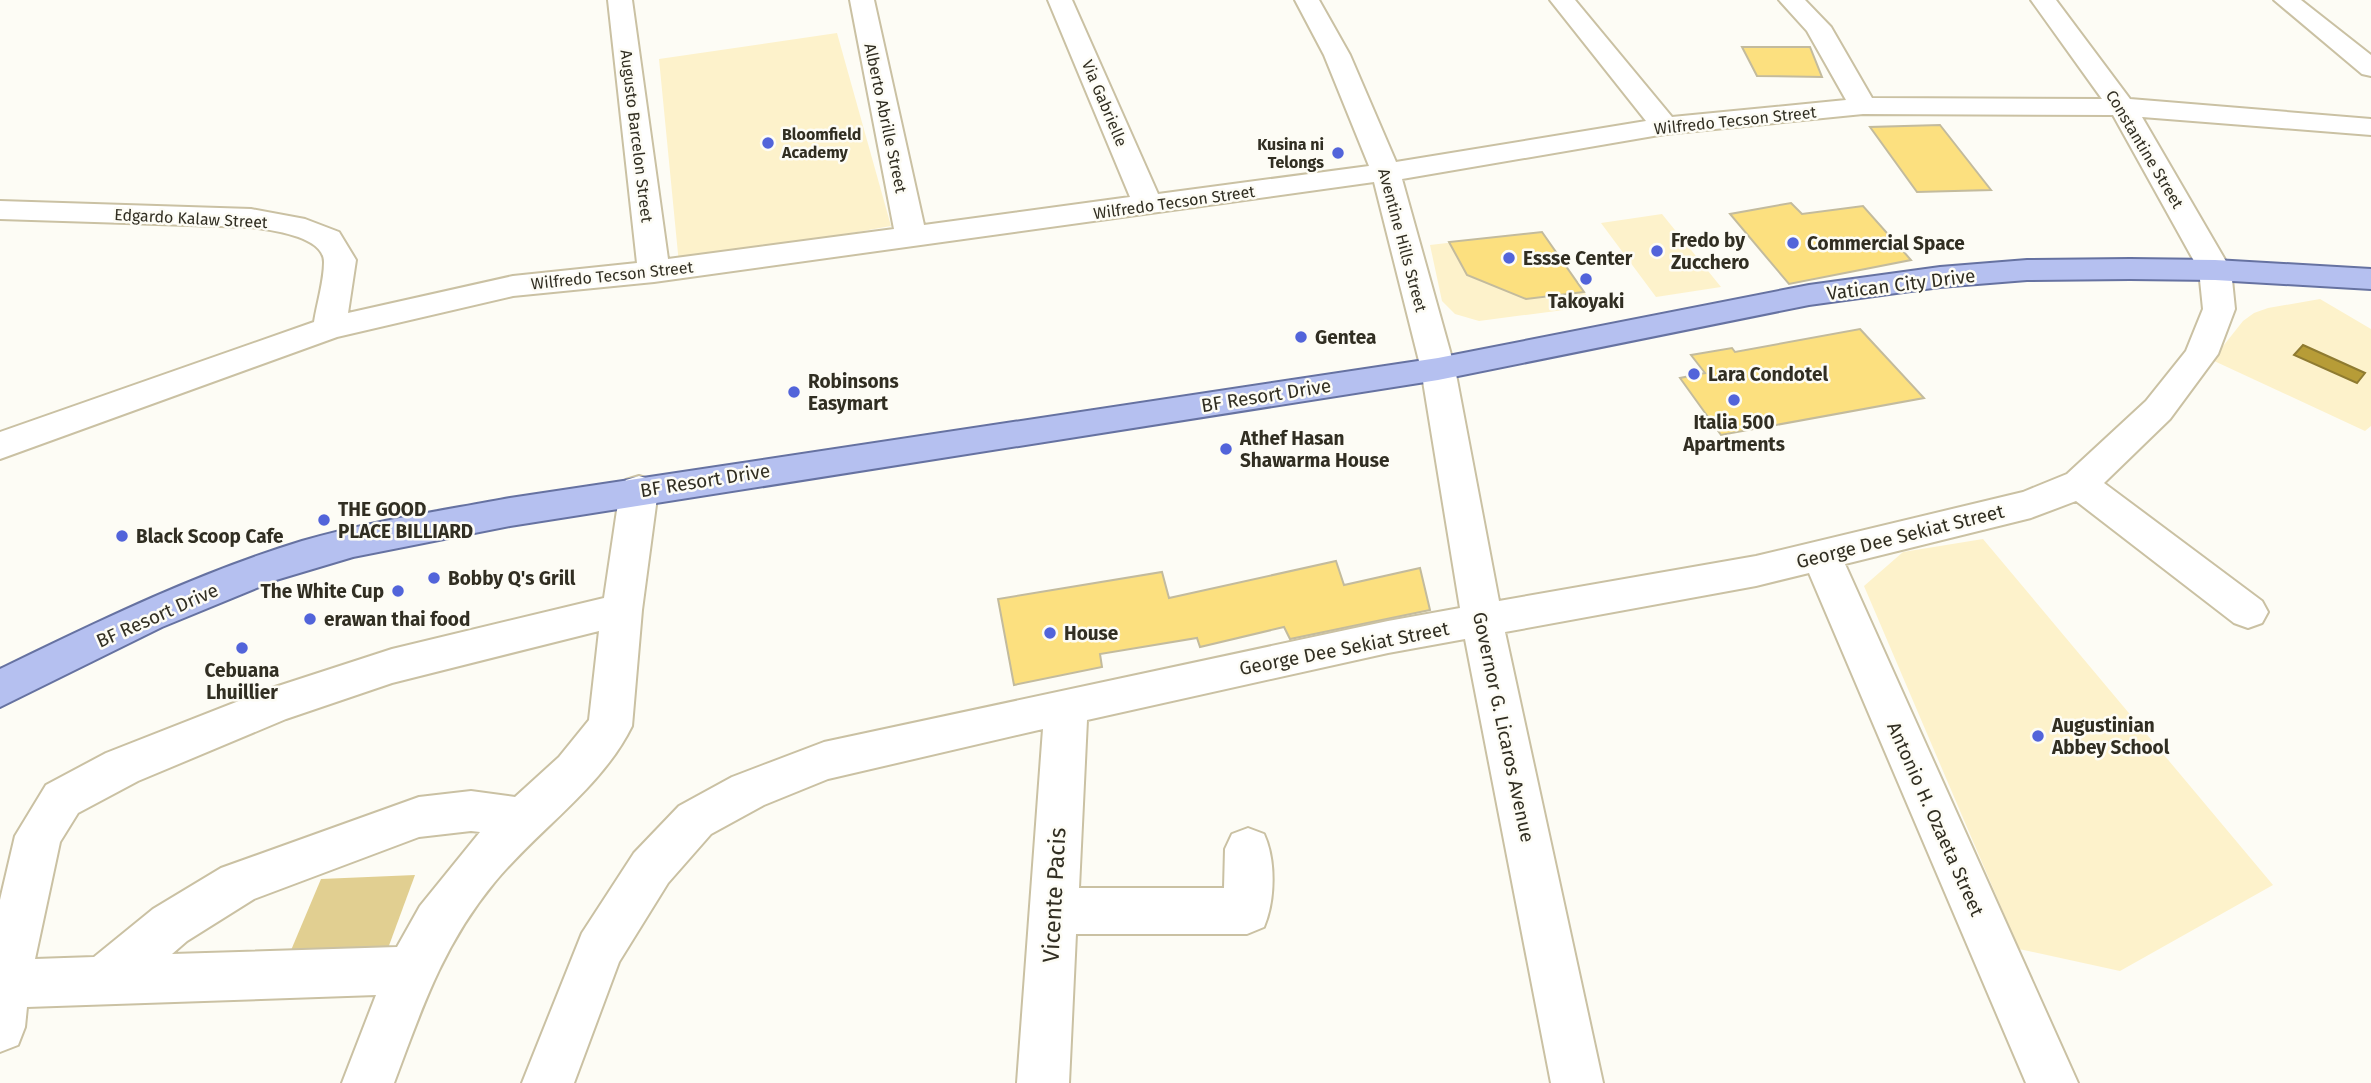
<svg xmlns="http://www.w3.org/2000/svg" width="2371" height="1083" font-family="'Fira Sans',sans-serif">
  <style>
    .built { fill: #fdf2cb }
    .green { fill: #e1cf91 }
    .water { fill: #b79c37; stroke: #8f7b31; stroke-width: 2 }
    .building { fill: #fce07f; stroke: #c3bb9d; stroke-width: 2 }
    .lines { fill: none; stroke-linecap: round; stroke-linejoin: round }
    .minor-casing { stroke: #cac1a3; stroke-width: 4 }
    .major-casing { stroke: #6672a1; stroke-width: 4 }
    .minor { fill: #fff; fill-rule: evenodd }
    .major { fill: #b5c0f0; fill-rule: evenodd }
    .poi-dot { fill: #5264da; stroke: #fdfcf5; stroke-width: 2.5 }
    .labels { text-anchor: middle; stroke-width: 5; stroke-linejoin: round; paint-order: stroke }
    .far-street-label { font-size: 16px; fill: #312e22; stroke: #fdfcf5 }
    .far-poi-label { font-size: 16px; font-weight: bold; fill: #312e22; stroke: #fdfcf5; text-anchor: start }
    .poi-label { font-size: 19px; font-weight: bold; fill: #312e22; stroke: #fdfcf5; text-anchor: start }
    .street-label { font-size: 19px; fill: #312e22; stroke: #fdfcf5 }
    .near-street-label { font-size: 23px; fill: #312e22; stroke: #fdfcf5 }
  </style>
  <rect width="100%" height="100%" fill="#fdfcf5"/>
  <path class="built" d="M 837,33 L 891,226 L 679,264 L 659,59 Z
    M 1662,214 L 1721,287 L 1656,297 L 1601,223 Z
    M 1542,232 L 1594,306 L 1479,321 L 1455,314 L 1442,301 L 1430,245 Z
    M 2320,299 L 2371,329 L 2371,426 L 2365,431 L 2212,360 L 2243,321 L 2254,313 L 2268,308 Z
    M 1983,539 L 2273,885 L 2120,971 L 2019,949 L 1864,586 L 1903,552 Z"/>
  <path class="green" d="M 415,875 L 387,951 L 289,955 L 321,879 Z"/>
  <path class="water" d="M 2303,345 L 2365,373 L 2357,383 L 2294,355 Z"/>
  <path class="building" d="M 1742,47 L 1810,47 L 1822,77 L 1757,76 Z
    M 1940,125 L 1991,190 L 1917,192 L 1870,127 Z
    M 1791,203 L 1802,214 L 1863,206 L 1911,260 L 1789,284 L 1730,214 Z
    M 1542,232 L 1584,292 L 1526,299 L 1467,275 L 1449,242 Z
    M 1860,329 L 1924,398 L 1721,435 L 1680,378 L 1705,373 L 1691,355 L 1732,348 L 1735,352 Z
    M 1336,561 L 1344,585 L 1420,568 L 1430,610 L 1290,639 L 1284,627 L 1200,647 L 1197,638 L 1100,654 L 1102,667 L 1014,685 L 998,599 L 1162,572 L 1169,598 Z"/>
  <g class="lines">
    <g class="minor-casing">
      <path id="minor" d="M 608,0 L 632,0 L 668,259 L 894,229 L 850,0 L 874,0 L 924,225 L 1130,197 L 1048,0 L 1072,0 L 1158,194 L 1369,166 L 1324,55 L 1295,0 L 1319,0 L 1350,55 L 1396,162 L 1646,121 L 1550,0 L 1575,0 L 1672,117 L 1846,100 L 1807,31 L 1779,0 L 1805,0 L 1831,27 L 1872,98 L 2102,99 L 2031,0 L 2056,0 L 2130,99 L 2371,119 L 2371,135 L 2142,117 L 2231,270 L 2235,309 L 2218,354 L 2170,419 L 2104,483 L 2262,601 L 2268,612 L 2262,623 L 2248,628 L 2234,623 L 2076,501 L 2031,518 L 1845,564 L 2078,1083 L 2026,1083 L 1809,573 L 1756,586 L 1505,632 L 1603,1083 L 1551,1083 L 1465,639 L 1388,653 L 1087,720 L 1079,888 L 1224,888 L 1225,849 L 1232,834 L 1248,828 L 1264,834 C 1276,860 1275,901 1264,927 L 1247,934 L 1076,934 L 1069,1083 L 1017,1083 L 1043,729 L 828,779 L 764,805 L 711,834 L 668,883 L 619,962 L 574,1083 L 522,1083 L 582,933 L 634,853 L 679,806 L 732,777 L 824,742 L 1388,621 L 1460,608 L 1421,369 L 1374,182 L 654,282 L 513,296 L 337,337 L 0,459 L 0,432 L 314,322 C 317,303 324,281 324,262 C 324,236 271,230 251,227 L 0,219 L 0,201 L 251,209 L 305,219 L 339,232 L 356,260 L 348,313 L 513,276 L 637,263 ZM 1863,114 L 2113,115 L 2199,270 L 2203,309 L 2186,351 L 2146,401 L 2067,474 L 2023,492 L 1756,556 L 1499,601 L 1455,369 L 1402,179 L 1665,134 Z
        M 2274,0 L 2301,0 L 2371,55 L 2371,76 L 2362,74 Z
        M 639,476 L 652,480 L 658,490 L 642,610 L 632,726 C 601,789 538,829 494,883 C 443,945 422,1008 394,1083 L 342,1083 L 376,995 L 27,1007 L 25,1027 L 18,1045 L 0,1052 L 0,900 L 15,836 L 46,785 L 106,753 L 272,688 L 392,649 L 604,598 L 620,490 L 626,480 ZM 599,631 L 589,720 L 559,757 L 515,797 L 471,791 L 419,797 L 221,868 L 153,909 L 94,957 L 35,959 L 60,842 L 78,813 L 138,781 L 286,719 L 392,683 ZM 471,831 L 480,832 L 420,906 L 397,947 L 172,954 L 187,941 L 254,899 L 419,837 Z"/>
    </g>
    <g class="major-casing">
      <path id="major" d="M 2130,259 L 2215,260 L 2371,269 L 2371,289 L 2215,280 L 2130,279 L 2027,280 L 1940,287 L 1809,305 L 1438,380 L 510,526 L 353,557 L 276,580 L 162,627 L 0,707 L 0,669 C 99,621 197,573 302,541 C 370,521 441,511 510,498 L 1438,358 L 1809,285 L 1940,267 L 2027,260 Z"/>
    </g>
    <use href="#minor" class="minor"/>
    <use href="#major" class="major"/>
  </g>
  <g class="poi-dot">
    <circle cx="768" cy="143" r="7"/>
    <circle cx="1338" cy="153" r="7"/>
    <circle cx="1793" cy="243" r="7"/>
    <circle cx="1657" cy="251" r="7"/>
    <circle cx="1509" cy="258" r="7"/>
    <circle cx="1586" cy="279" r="7"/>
    <circle cx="1301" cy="337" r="7"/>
    <circle cx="1694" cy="374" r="7"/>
    <circle cx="794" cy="392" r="7"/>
    <circle cx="1734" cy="400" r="7"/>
    <circle cx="1226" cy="449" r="7"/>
    <circle cx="324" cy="520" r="7"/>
    <circle cx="122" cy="536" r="7"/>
    <circle cx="434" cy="578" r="7"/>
    <circle cx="398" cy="591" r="7"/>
    <circle cx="310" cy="619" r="7"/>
    <circle cx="1050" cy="633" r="7"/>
    <circle cx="242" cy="648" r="7"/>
    <circle cx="2038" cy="736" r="7"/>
  </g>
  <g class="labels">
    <g class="far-street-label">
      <text transform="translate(1105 103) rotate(67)" y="6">Via Gabrielle</text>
      <text transform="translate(886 118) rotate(78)" y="6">Alberto Abrille Street</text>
      <text transform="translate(1735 120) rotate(-6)" y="6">Wilfredo Tecson Street</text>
      <text transform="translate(637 136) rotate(83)" y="6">Augusto Barcelon Street</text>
      <text transform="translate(2145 149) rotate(59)" y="6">Constantine Street</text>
      <text transform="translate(1174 202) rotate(-8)" y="6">Wilfredo Tecson Street</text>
      <text transform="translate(191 218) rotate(3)" y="6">Edgardo Kalaw Street</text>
      <text transform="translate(1403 240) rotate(75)" y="6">Aventine Hills Street</text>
      <text transform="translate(612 275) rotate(-6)" y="6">Wilfredo Tecson Street</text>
    </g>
    <g class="far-poi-label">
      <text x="782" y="140">Bloomfield<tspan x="782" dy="18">Academy</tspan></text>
      <text x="1324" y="150" text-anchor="end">Kusina ni<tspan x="1324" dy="18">Telongs</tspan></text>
    </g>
    <g class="poi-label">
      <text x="1671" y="247">Fredo by<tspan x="1671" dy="22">Zucchero</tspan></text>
      <text x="1807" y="250">Commercial Space</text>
      <text x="1523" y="265">Essse Center</text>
      <text x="1586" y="308" text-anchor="middle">Takoyaki</text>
      <text x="1315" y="344">Gentea</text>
      <text x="1708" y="381">Lara Condotel</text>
      <text x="808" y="388">Robinsons<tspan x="808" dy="22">Easymart</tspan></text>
      <text x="1734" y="429" text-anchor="middle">Italia 500<tspan x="1734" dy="22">Apartments</tspan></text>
      <text x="1240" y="445">Athef Hasan<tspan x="1240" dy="22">Shawarma House</tspan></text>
      <text x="338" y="516">THE GOOD<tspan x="338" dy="22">PLACE BILLIARD</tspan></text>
      <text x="136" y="543">Black Scoop Cafe</text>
      <text x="448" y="585">Bobby Q's Grill</text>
      <text x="384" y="598" text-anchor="end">The White Cup</text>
      <text x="324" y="626">erawan thai food</text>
      <text x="1064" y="640">House</text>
      <text x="242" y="677" text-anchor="middle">Cebuana<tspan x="242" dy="22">Lhuillier</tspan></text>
      <text x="2052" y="732">Augustinian<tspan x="2052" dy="22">Abbey School</tspan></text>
    </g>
    <g class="street-label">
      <text transform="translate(1901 284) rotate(-7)" y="7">Vatican City Drive</text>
      <text transform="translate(1266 395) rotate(-9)" y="7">BF Resort Drive</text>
      <text transform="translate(705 480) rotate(-9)" y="7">BF Resort Drive</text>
      <text transform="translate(1900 536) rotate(-14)" y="7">George Dee Sekiat Street</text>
      <text transform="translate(157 615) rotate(-24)" y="7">BF Resort Drive</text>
      <text transform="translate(1344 648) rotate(-11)" y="7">George Dee Sekiat Street</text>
      <text transform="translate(1504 727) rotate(78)" y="7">Governor G. Licaros Avenue</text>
      <text transform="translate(1936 819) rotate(66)" y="7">Antonio H. Ozaeta Street</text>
    </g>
    <g class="near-street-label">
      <text transform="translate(1054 895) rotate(-87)" y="8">Vicente Pacis</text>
    </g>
  </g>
</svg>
